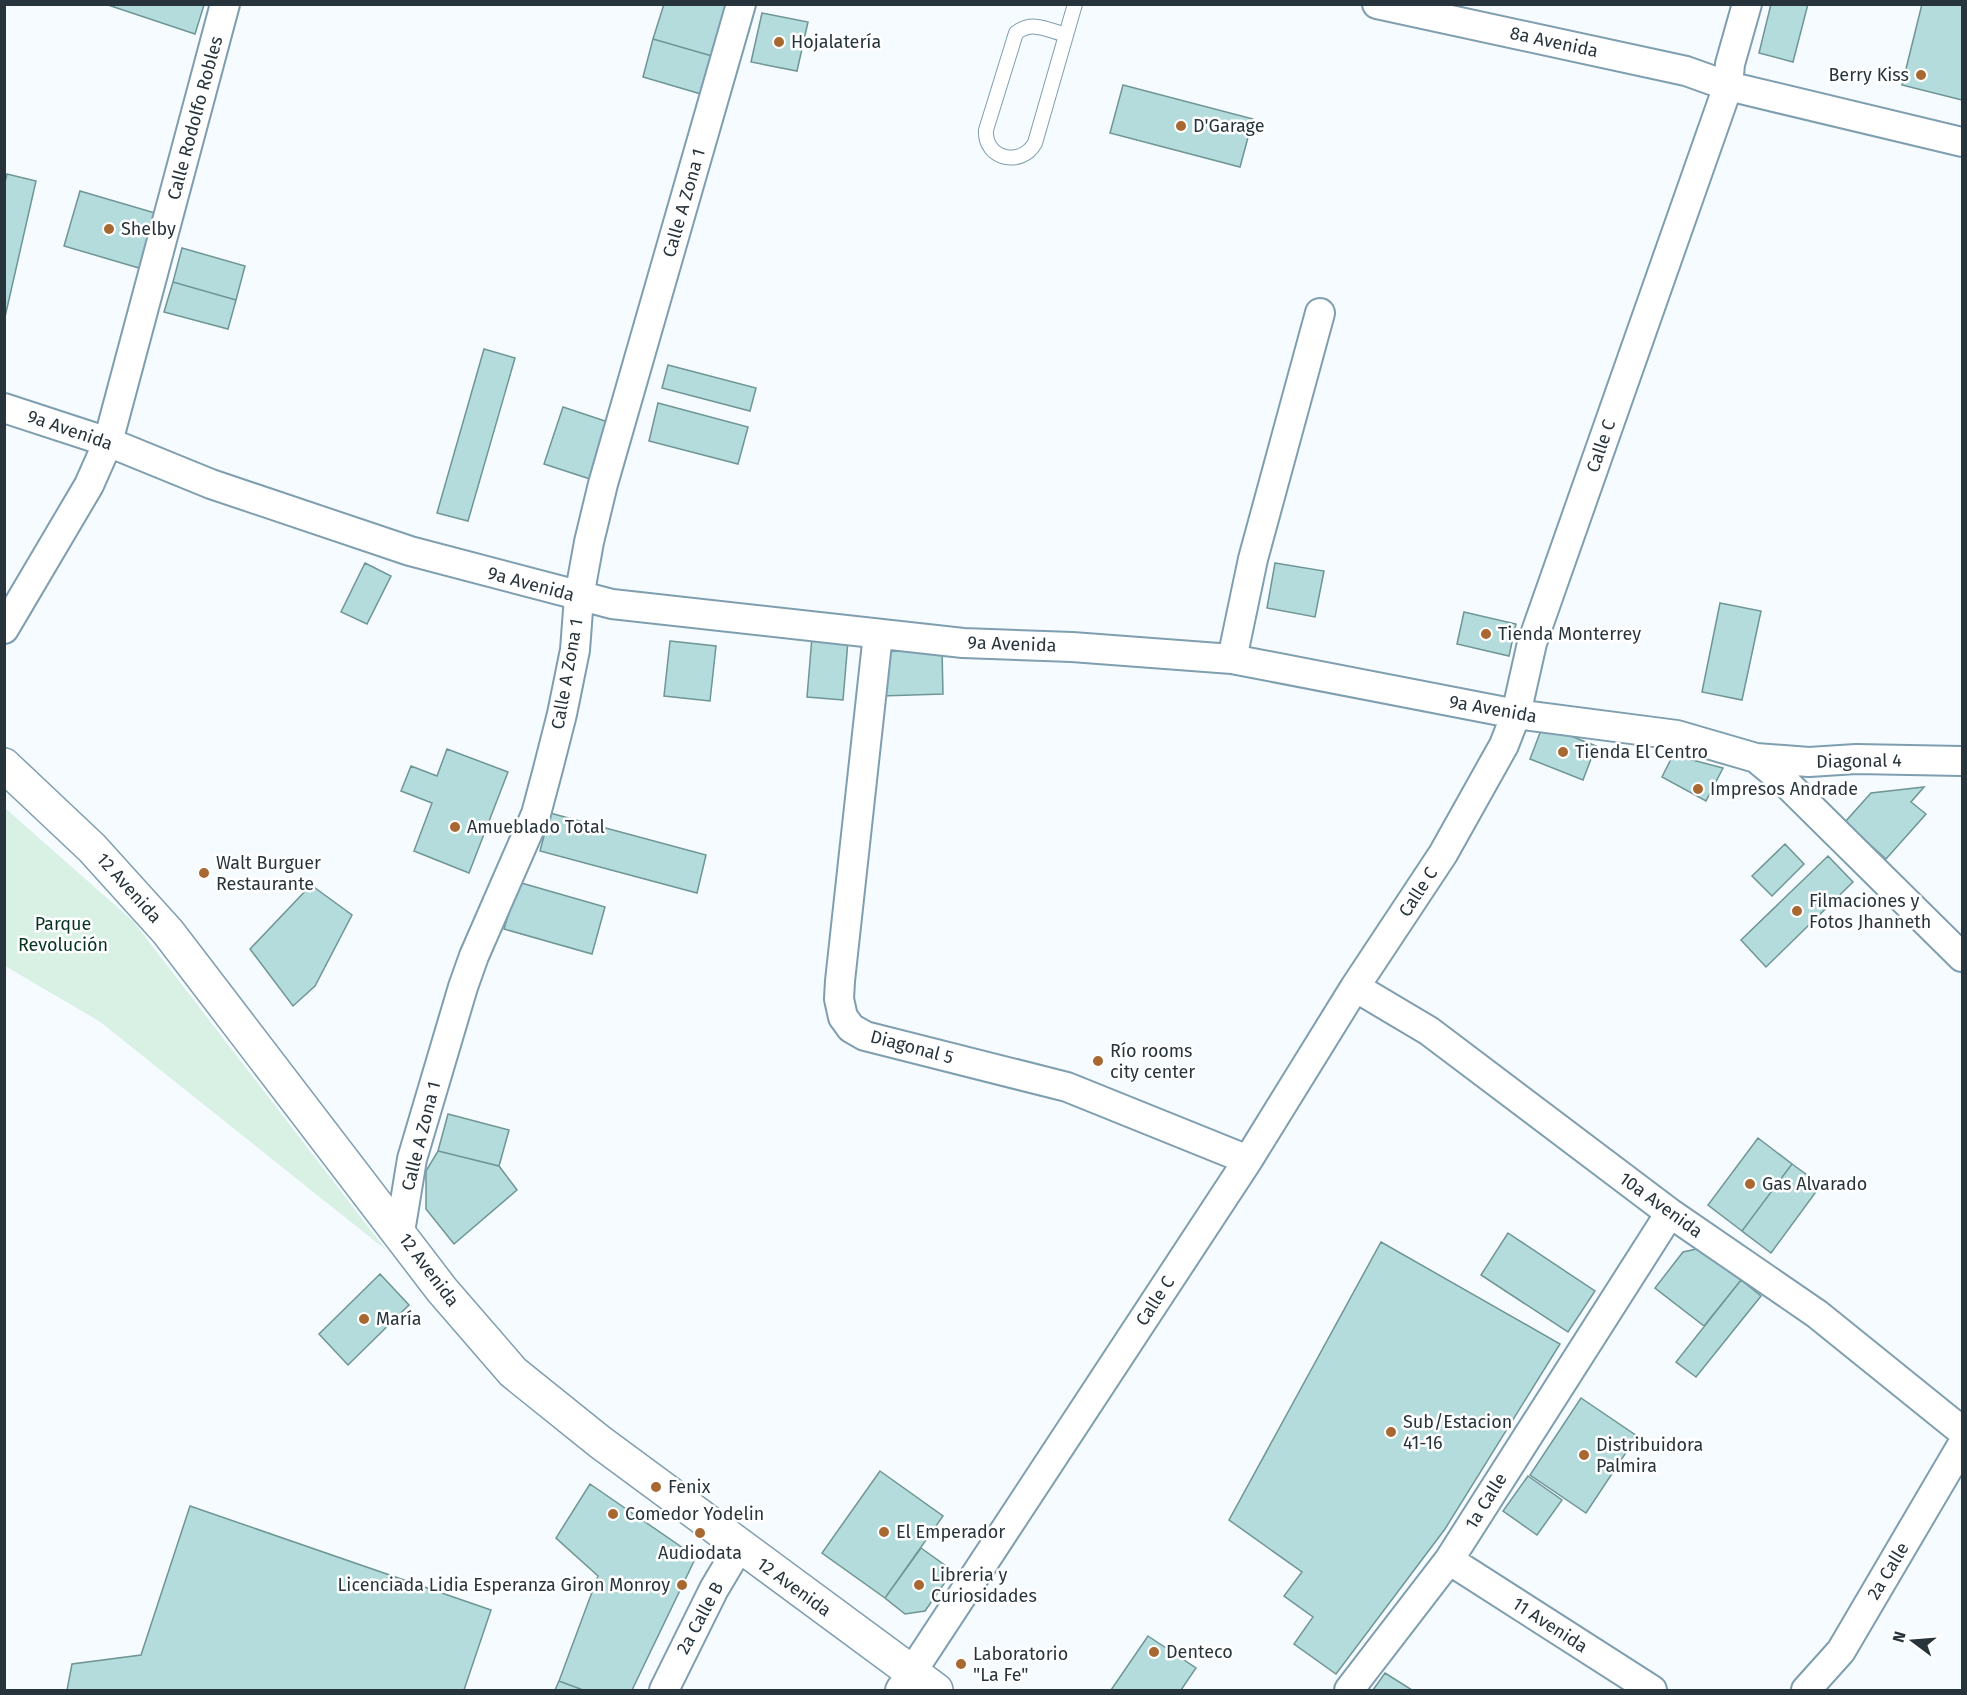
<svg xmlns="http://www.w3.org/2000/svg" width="1967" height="1695" font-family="'Fira Sans',sans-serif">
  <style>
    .green { fill: #d9f0e4 }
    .building { fill: #b4dcdd; stroke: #6f9596; stroke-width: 1.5 }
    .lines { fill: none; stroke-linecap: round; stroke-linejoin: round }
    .lane-casing { stroke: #7f9eaf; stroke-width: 16 }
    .street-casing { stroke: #7f9eaf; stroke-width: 32 }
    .secondary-casing { stroke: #7f9eaf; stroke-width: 36 }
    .lane { stroke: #fff; stroke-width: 14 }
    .street { stroke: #fff; stroke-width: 28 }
    .secondary { stroke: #fff; stroke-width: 33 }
    .poi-dot { fill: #a86832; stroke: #fff; stroke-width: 2 }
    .labels { text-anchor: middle; stroke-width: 5; stroke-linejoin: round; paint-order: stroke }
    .poi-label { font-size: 18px; fill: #28343c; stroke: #fff; text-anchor: start }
    .street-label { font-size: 18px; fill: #28343c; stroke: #fff }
    .park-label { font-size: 18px; fill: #063423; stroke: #fff }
  </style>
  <rect width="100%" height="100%" fill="#f5fbff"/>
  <path class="green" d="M 5,808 L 133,921 L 386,1250 L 99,1021 L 5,966 Z"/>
  <path class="building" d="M 105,4 L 202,4 L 204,5 L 195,34 Z
    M 664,4 L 726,4 L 712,56 L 653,39 Z
    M 1771,4 L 1808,4 L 1793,62 L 1759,53 Z
    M 1922,4 L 1962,4 L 1962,100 L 1902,85 Z
    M 762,13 L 808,22 L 797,71 L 751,62 Z
    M 653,39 L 712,56 L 701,94 L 643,77 Z
    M 1123,85 L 1253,119 L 1240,167 L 1110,133 Z
    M 7,174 L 36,181 L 5,317 L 4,186 Z
    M 80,191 L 155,213 L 139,268 L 64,246 Z
    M 182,248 L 245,266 L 236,300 L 173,282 Z
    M 173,282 L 236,300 L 228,329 L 164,312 Z
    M 484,349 L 515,358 L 468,521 L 437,513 Z
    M 668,365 L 756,388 L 750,411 L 662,388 Z
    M 658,403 L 748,427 L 738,464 L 649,441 Z
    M 563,407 L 608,422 L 590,479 L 544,464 Z
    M 365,563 L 391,576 L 367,624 L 341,612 Z
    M 1275,563 L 1324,571 L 1315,617 L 1267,608 Z
    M 1720,603 L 1761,611 L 1742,700 L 1702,692 Z
    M 1464,612 L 1516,624 L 1509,656 L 1457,644 Z
    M 812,637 L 848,641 L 843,700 L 807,697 Z
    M 670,641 L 716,646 L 710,701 L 664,696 Z
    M 942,649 L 943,694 L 881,696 L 880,652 Z
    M 1543,725 L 1596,746 L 1583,780 L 1530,759 Z
    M 447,749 L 508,772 L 469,873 L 414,851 L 432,803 L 401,791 L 411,766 L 437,776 Z
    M 1673,755 L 1723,768 L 1706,801 L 1662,777 Z
    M 1924,787 L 1911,802 L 1926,814 L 1886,859 L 1845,822 L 1871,793 Z
    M 550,813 L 706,855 L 697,893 L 540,851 Z
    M 1785,844 L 1804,864 L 1772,896 L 1752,876 Z
    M 1828,856 L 1853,882 L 1766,967 L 1741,940 Z
    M 518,882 L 605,907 L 592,954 L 504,929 Z
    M 311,885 L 352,915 L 315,986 L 293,1006 L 250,949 Z
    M 448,1114 L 509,1130 L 499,1166 L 438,1151 Z
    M 1758,1138 L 1792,1164 L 1742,1231 L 1708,1205 Z
    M 438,1151 L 499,1166 L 517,1190 L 454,1244 L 426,1209 L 426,1171 Z
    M 1792,1164 L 1821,1185 L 1771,1253 L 1742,1231 Z
    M 1508,1233 L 1595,1291 L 1568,1332 L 1481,1275 Z
    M 1381,1242 L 1560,1344 L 1445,1529 L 1336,1674 L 1294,1644 L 1313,1617 L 1284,1596 L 1302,1572 L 1229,1520 Z
    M 1701,1248 L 1741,1280 L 1704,1326 L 1655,1288 L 1683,1252 Z
    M 380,1274 L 409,1305 L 348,1365 L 319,1334 Z
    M 1741,1280 L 1761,1296 L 1696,1377 L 1676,1362 Z
    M 1581,1398 L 1637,1436 L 1586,1513 L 1530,1475 Z
    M 880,1471 L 943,1516 L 885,1598 L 822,1553 Z
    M 1528,1476 L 1562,1500 L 1537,1535 L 1503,1511 Z
    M 590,1484 L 696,1557 L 632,1690 L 583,1690 L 559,1681 L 598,1576 L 556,1538 Z
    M 190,1506 L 491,1610 L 464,1690 L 67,1690 L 72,1664 L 141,1655 Z
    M 921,1548 L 953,1571 L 925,1611 L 905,1614 L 885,1598 Z
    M 1148,1636 L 1196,1668 L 1181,1690 L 1111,1690 Z
    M 1385,1673 L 1412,1690 L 1373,1690 Z
    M 559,1681 L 583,1690 L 555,1690 Z"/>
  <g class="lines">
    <g class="lane-casing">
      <path id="lane" d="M 1066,35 C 1048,30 1032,20 1016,33 L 986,130 C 984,159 1021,168 1035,143 L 1075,4"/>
    </g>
    <g class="street-casing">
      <path id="street" d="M 1377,4 L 1686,71 L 1728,86 L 1962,142
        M 4,408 L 108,442 L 211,484 L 410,551 L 612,604 L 963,643 L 1072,647 L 1232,659 L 1516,714 L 1677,735 L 1756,758 L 1786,783 L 1962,957
        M 4,629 L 89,485 L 108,442 L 225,4
        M 878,634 L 840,981 L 839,999 L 843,1017 L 851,1028 L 865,1036 L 1067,1087 L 1248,1160
        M 1232,659 L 1253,559 L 1320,313
        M 1756,758 L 1809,762 L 1856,759 L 1962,761
        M 1355,987 L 1429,1031 L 1670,1213 L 1817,1314 L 1962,1431
        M 400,1232 L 412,1159 L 463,987 L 474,956 L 536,814 L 548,769 L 562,714 L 575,650 L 579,597 L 589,542 L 603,484 L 741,4
        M 1449,1560 L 1652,1690
        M 664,1690 L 714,1589 L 739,1547
        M 900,1690 L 1248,1160 L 1355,987 L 1443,854 L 1504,745 L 1516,714 L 1532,643 L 1728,86 L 1730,64 L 1747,4
        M 1349,1690 L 1449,1560 L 1670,1213
        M 1806,1690 L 1841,1651 L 1962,1445"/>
    </g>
    <g class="secondary-casing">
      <path id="secondary" d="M 4,765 L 92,848 L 168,932 L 442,1290 L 513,1372 L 600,1442 L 936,1690"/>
    </g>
    <use href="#lane" class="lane"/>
    <use href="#street" class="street"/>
    <use href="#secondary" class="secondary"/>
  </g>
  <g class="poi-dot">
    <circle cx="779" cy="42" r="6"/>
    <circle cx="1921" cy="75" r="6"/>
    <circle cx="1181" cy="126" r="6"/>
    <circle cx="109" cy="229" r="6"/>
    <circle cx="1486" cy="634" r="6"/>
    <circle cx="1563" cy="752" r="6"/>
    <circle cx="1698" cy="789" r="6"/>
    <circle cx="455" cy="827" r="6"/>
    <circle cx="204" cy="873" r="6"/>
    <circle cx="1797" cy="911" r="6"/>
    <circle cx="1098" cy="1061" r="6"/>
    <circle cx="1750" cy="1184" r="6"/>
    <circle cx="364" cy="1319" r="6"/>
    <circle cx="1391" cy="1432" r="6"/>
    <circle cx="1584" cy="1455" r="6"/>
    <circle cx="656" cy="1487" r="6"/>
    <circle cx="613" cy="1514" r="6"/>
    <circle cx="884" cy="1532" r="6"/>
    <circle cx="700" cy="1533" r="6"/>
    <circle cx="682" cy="1585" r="6"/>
    <circle cx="919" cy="1585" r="6"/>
    <circle cx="1154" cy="1652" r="6"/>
    <circle cx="961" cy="1664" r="6"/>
  </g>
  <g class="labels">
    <g class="poi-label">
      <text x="791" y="48">Hojalatería</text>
      <text x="1909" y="81" text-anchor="end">Berry Kiss</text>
      <text x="1193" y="132">D'Garage</text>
      <text x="121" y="235">Shelby</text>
      <text x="1498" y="640">Tienda Monterrey</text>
      <text x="1575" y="758">Tienda El Centro</text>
      <text x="1710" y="795">Impresos Andrade</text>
      <text x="467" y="833">Amueblado Total</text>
      <text x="216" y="869">Walt Burguer<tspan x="216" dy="21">Restaurante</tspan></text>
      <text x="1809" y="907">Filmaciones y<tspan x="1809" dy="21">Fotos Jhanneth</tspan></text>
      <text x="1110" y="1057">Río rooms<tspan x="1110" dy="21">city center</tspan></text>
      <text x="1762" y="1190">Gas Alvarado</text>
      <text x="376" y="1325">María</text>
      <text x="1403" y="1428">Sub/Estacion<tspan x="1403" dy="21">41-16</tspan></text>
      <text x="1596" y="1451">Distribuidora<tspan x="1596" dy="21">Palmira</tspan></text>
      <text x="668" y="1493">Fenix</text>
      <text x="625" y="1520">Comedor Yodelin</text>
      <text x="896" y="1538">El Emperador</text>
      <text x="700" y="1559" text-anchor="middle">Audiodata</text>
      <text x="931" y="1581">Libreria y<tspan x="931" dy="21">Curiosidades</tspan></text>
      <text x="670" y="1591" text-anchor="end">Licenciada Lidia Esperanza Giron Monroy</text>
      <text x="1166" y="1658">Denteco</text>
      <text x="973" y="1660">Laboratorio<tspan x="973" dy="21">"La Fe"</tspan></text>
    </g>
    <g class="street-label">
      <text transform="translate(1554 42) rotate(12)" y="6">8a Avenida</text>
      <text transform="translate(195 118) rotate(-75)" y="6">Calle Rodolfo Robles</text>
      <text transform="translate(684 203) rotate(-74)" y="6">Calle A Zona 1</text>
      <text transform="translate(70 430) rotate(19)" y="6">9a Avenida</text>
      <text transform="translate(1601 446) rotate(-71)" y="6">Calle C</text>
      <text transform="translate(531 584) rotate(15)" y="6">9a Avenida</text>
      <text transform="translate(1012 644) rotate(2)" y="6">9a Avenida</text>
      <text transform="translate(567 674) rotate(-80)" y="6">Calle A Zona 1</text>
      <text transform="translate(1493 709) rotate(10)" y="6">9a Avenida</text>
      <text transform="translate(1859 761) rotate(-1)" y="6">Diagonal 4</text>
      <text transform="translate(129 888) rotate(48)" y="6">12 Avenida</text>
      <text transform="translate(1418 892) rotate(-57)" y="6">Calle C</text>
      <text transform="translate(912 1047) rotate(15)" y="6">Diagonal 5</text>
      <text transform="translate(421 1136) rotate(-76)" y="6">Calle A Zona 1</text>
      <text transform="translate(1661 1205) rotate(36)" y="6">10a Avenida</text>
      <text transform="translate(429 1270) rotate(53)" y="6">12 Avenida</text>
      <text transform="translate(1155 1301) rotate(-57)" y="6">Calle C</text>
      <text transform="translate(1486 1501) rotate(-58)" y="6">1a Calle</text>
      <text transform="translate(1888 1571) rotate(-59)" y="6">2a Calle</text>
      <text transform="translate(794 1587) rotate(36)" y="6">12 Avenida</text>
      <text transform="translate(700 1618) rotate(-62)" y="6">2a Calle B</text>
      <text transform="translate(1550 1625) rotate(33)" y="6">11 Avenida</text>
    </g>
    <g class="park-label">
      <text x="63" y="930">Parque<tspan x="63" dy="21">Revolución</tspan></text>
    </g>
  </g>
  <rect width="1967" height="1695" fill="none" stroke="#28343c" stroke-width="12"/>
  <g transform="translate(1913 1641) rotate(286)" stroke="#ffffff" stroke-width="4.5" paint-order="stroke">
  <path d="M0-4.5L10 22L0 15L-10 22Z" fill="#28343c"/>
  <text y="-9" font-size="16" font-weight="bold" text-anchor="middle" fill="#28343c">N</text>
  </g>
</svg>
